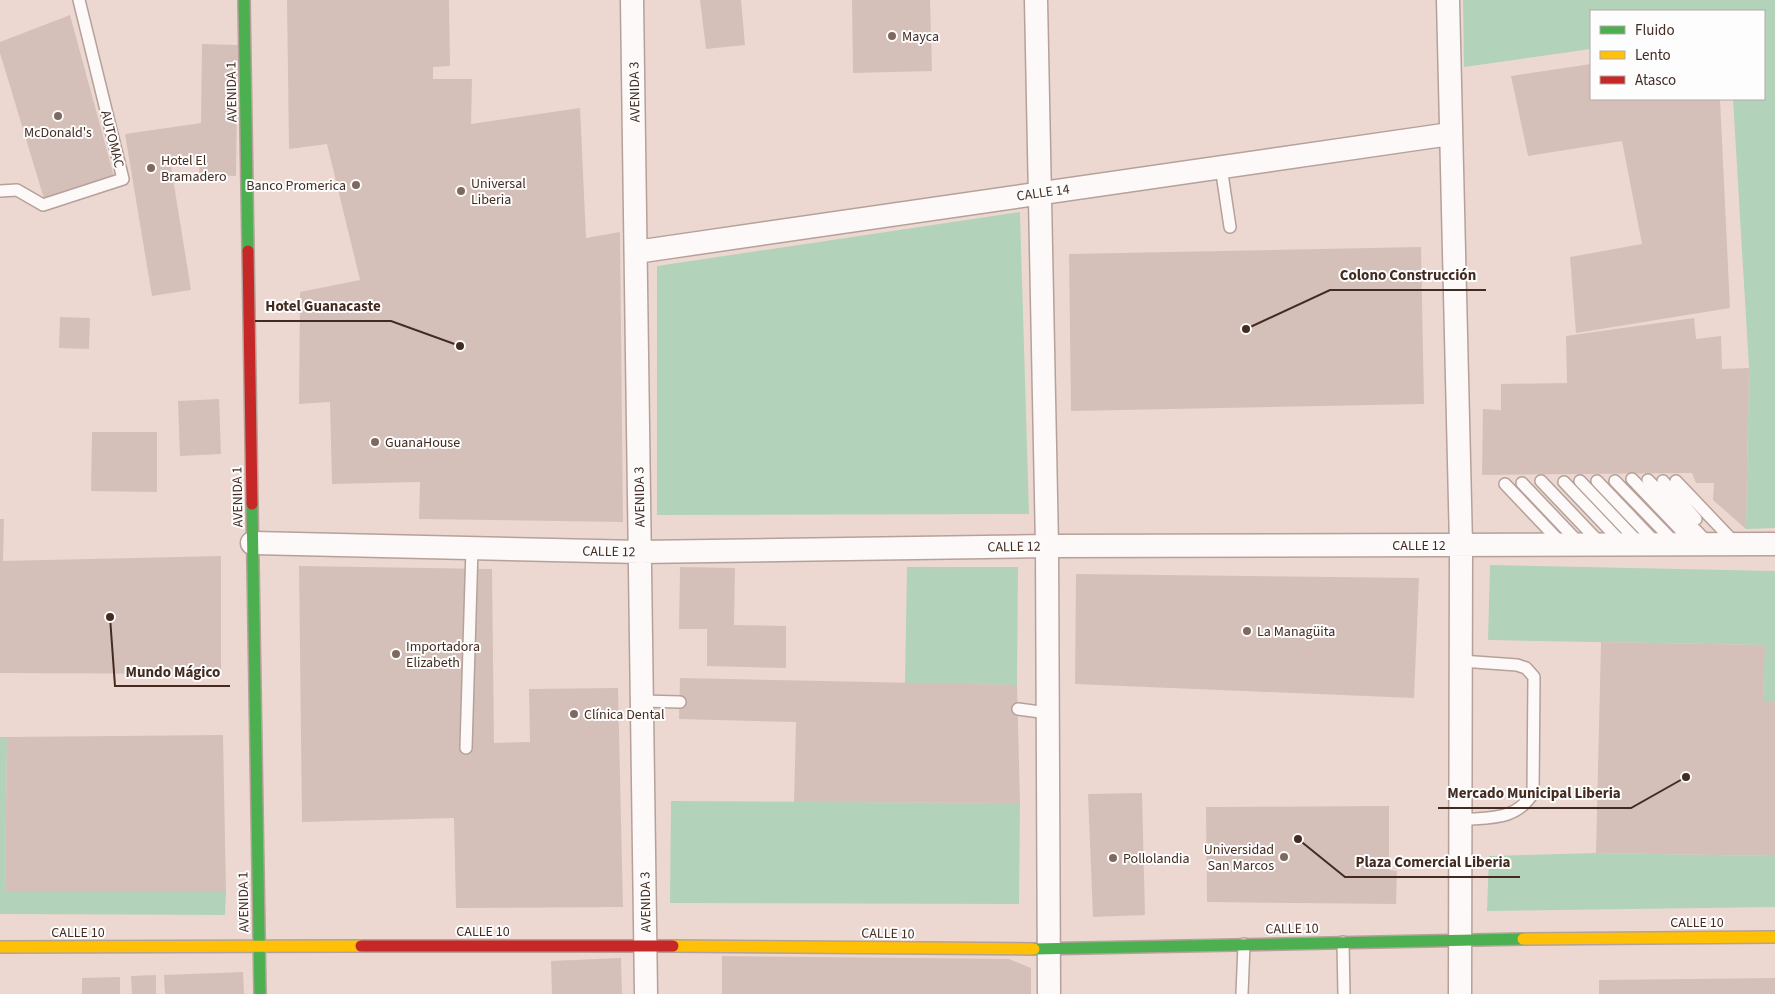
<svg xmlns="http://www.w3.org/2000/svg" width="1775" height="994" font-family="'Source Sans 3',sans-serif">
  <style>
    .green { fill: #b2d3ba }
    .building { fill: #d5c0b9 }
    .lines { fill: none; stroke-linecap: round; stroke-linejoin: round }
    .lane-casing { stroke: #b5a199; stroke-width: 14 }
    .street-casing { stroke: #b5a199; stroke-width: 25 }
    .fast-casing { stroke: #b5a199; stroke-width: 14 }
    .slow-casing { stroke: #b5a199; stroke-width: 14 }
    .jam-casing { stroke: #b5a199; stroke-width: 14 }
    .lane { stroke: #fcf9f8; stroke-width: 11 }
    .street { stroke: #fcf9f8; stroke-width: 22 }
    .fast { stroke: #4caf50; stroke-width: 11 }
    .slow { stroke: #ffc107; stroke-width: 11 }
    .jam { stroke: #c62828; stroke-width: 11 }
    .poi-dot { fill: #7f685f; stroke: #fdfdfd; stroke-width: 2 }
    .labels { text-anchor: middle; stroke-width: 4; stroke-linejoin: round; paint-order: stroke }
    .poi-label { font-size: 14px; fill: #442b22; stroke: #fdfdfd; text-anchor: start }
    .street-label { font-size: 14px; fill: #442b22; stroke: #fdfdfd }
    .leader { fill: none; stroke: #442b22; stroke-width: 2 }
    .callout-dot { fill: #442b22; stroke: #fdfdfd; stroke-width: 2 }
    .callout-label { font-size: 15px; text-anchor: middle; font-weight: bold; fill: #442b22; stroke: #fdfdfd; stroke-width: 4; stroke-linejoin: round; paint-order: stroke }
  </style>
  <rect width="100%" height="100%" fill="#edd8d1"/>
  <path class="green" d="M 1463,0 L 1775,0 L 1775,528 L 1746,529 L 1749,368 L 1733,99 L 1764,99 L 1764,11 L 1591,11 L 1591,49 L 1464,67 Z
    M 1020,212 L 1029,514 L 657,515 L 657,266 Z
    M 1490,565 L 1775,571 L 1775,701 L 1763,701 L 1764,645 L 1488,640 Z
    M 907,567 L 1018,567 L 1017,685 L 905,684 Z
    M 0,737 L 7,737 L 5,892 L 226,892 L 225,915 L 0,914 Z
    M 671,801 L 1020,803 L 1019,904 L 670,903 Z
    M 1596,853 L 1775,856 L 1775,907 L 1487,911 L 1489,856 Z"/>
  <path class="building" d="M 287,0 L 449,0 L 450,66 L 433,67 L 433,79 L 472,79 L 471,124 L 580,108 L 586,238 L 620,232 L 623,522 L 419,519 L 420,482 L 332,484 L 330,402 L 299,404 L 300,292 L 360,280 L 327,144 L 289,149 Z
    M 700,0 L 741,0 L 745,45 L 706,49 Z
    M 852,0 L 930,0 L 932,71 L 853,73 Z
    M 70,15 L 115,180 L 45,202 L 0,53 L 0,42 Z
    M 202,44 L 238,45 L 236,176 L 199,175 L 200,157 L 170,160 L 191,290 L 152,296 L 125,134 L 201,123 Z
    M 1591,64 L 1591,99 L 1720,99 L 1730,308 L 1576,333 L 1570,257 L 1642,244 L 1622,141 L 1528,156 L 1511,76 Z
    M 1421,247 L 1424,404 L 1071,411 L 1069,254 Z
    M 60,317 L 90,318 L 89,349 L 59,348 Z
    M 1694,318 L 1696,339 L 1721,336 L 1722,369 L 1749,368 L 1746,529 L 1713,500 L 1714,483 L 1696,483 L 1692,473 L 1482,475 L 1483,409 L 1501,410 L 1501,384 L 1567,383 L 1566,336 Z
    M 219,399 L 221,454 L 180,456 L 178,401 Z
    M 92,432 L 157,432 L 157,492 L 91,491 Z
    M 0,519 L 4,519 L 3,561 L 221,556 L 221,674 L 0,673 Z
    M 299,566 L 492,569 L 494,743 L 530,742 L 529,689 L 618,688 L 623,907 L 456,908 L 454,818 L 302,822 Z
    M 680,567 L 735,568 L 734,625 L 786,626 L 786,668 L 707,666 L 707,629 L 679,629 Z
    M 1076,574 L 1419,578 L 1414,698 L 1075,684 Z
    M 1601,642 L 1765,645 L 1763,701 L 1775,701 L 1775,856 L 1596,853 Z
    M 680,678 L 1017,685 L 1020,803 L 794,802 L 796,722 L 679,719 Z
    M 223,735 L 226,892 L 5,892 L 7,737 Z
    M 1142,793 L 1145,915 L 1093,917 L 1088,794 Z
    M 1389,806 L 1389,870 L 1397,871 L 1396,904 L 1207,902 L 1206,807 Z
    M 722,956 L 1009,959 L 1031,968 L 1031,994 L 722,994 Z
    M 621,958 L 622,994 L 552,994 L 551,961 Z
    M 243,972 L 244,994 L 165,994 L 164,975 Z
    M 156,975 L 156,994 L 132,994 L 131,976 Z
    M 120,977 L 120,994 L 82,994 L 82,978 Z
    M 1775,978 L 1775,994 L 1599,994 L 1599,980 Z"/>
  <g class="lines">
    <g class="lane-casing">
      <path id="lane" d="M 1221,167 L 1230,227
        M 0,191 L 17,190 L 43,205 L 123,179 L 79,0
        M 1632,479 L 1693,543
        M 1648,480 L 1708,543
        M 1541,481 L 1600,543
        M 1580,481 L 1639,543
        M 1597,481 L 1656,543
        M 1615,481 L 1675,543
        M 1663,481 L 1696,519
        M 1676,481 L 1735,543
        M 1564,482 L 1623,544
        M 1522,483 L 1579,543
        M 1505,484 L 1562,544
        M 642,701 L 680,702
        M 1018,709 L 1048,713
        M 466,748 L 472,548
        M 1460,820 C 1490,817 1516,821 1533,793 L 1534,677 L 1526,668 L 1517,665 L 1461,661
        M 1343,942 L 1344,994
        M 1242,994 L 1244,944"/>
    </g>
    <g class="street-casing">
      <path id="street" d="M 632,0 L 646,994
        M 1036,0 L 1047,546 L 1049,994
        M 1448,0 L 1461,545 L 1460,994
        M 636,252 L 1450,134
        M 252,543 L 640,552 L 1047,546 L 1775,544"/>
    </g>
    <g class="fast-casing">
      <path id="fast" d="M 244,0 L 248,251
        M 252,504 L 260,994
        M 1034,949 L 1523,939"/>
    </g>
    <g class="slow-casing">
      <path id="slow" d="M 1523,939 L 1775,937
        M 673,946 L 1034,949
        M 0,947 L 361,946"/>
    </g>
    <g class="jam-casing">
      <path id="jam" d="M 248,251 L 252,504
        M 361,946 L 673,946"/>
    </g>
    <use href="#lane" class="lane"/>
    <use href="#street" class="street"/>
    <use href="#fast" class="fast"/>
    <use href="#slow" class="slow"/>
    <use href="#jam" class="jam"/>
  </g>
  <g class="poi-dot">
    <circle cx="892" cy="36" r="5"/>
    <circle cx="58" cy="116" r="5"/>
    <circle cx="151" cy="168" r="5"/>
    <circle cx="356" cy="185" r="5"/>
    <circle cx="461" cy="191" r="5"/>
    <circle cx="375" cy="442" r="5"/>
    <circle cx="1247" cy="631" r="5"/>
    <circle cx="396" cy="654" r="5"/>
    <circle cx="574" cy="714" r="5"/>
    <circle cx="1284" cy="857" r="5"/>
    <circle cx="1113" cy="858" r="5"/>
  </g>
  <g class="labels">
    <g class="poi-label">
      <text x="902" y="41">Mayca</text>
      <text x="58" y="137" text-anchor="middle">McDonald's</text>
      <text x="161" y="165">Hotel El<tspan x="161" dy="16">Bramadero</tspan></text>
      <text x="471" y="188">Universal<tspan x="471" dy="16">Liberia</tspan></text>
      <text x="346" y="190" text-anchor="end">Banco Promerica</text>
      <text x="385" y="447">GuanaHouse</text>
      <text x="1257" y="636">La Managüita</text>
      <text x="406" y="651">Importadora<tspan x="406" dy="16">Elizabeth</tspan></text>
      <text x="584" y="719">Clínica Dental</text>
      <text x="1274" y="854" text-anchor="end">Universidad<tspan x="1274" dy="16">San Marcos</tspan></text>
      <text x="1123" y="863">Pollolandia</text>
    </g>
    <g class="street-label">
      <text transform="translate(231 92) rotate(-91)" y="5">AVENIDA 1</text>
      <text transform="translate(634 92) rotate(-91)" y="5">AVENIDA 3</text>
      <text transform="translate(113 139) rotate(76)" y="5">AUTOMAC</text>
      <text transform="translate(1043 192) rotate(-8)" y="5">CALLE 14</text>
      <text transform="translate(237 497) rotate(-91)" y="5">AVENIDA 1</text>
      <text transform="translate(639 497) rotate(-91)" y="5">AVENIDA 3</text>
      <text x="1419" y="550">CALLE 12</text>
      <text transform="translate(1014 546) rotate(-1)" y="5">CALLE 12</text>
      <text transform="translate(609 551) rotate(1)" y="5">CALLE 12</text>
      <text transform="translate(243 902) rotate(-91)" y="5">AVENIDA 1</text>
      <text transform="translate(645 902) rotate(-91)" y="5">AVENIDA 3</text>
      <text x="1697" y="927">CALLE 10</text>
      <text transform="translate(1292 928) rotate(-1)" y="5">CALLE 10</text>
      <text x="483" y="936">CALLE 10</text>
      <text x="78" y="937">CALLE 10</text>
      <text transform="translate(888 933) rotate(1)" y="5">CALLE 10</text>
    </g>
  </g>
  <path class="leader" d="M1246 329L1330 290H1486M460 346L391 321H255M110 617L115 686H230M1686 777L1631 808H1438M1298 839L1345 877H1520"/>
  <g class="callout-dot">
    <circle cx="1246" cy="329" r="5"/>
    <circle cx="460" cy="346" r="5"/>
    <circle cx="110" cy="617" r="5"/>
    <circle cx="1686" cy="777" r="5"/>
    <circle cx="1298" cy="839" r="5"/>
  </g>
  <g class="callout-label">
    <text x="1408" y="280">Colono Construcción</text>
    <text x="323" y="311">Hotel Guanacaste</text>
    <text x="173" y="677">Mundo Mágico</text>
    <text x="1534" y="798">Mercado Municipal Liberia</text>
    <text x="1433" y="867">Plaza Comercial Liberia</text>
  </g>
  <rect x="1590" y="10" width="175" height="90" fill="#fdfdfd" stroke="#b3a9a5"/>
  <rect x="1600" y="26" width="25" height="8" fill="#4caf50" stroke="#b3a9a5"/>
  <text x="1635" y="35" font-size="15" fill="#442b22">Fluido</text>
  <rect x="1600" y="51" width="25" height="8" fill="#ffc107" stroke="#b3a9a5"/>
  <text x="1635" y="60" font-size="15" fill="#442b22">Lento</text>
  <rect x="1600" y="76" width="25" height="8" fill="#c62828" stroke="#b3a9a5"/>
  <text x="1635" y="85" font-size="15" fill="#442b22">Atasco</text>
</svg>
